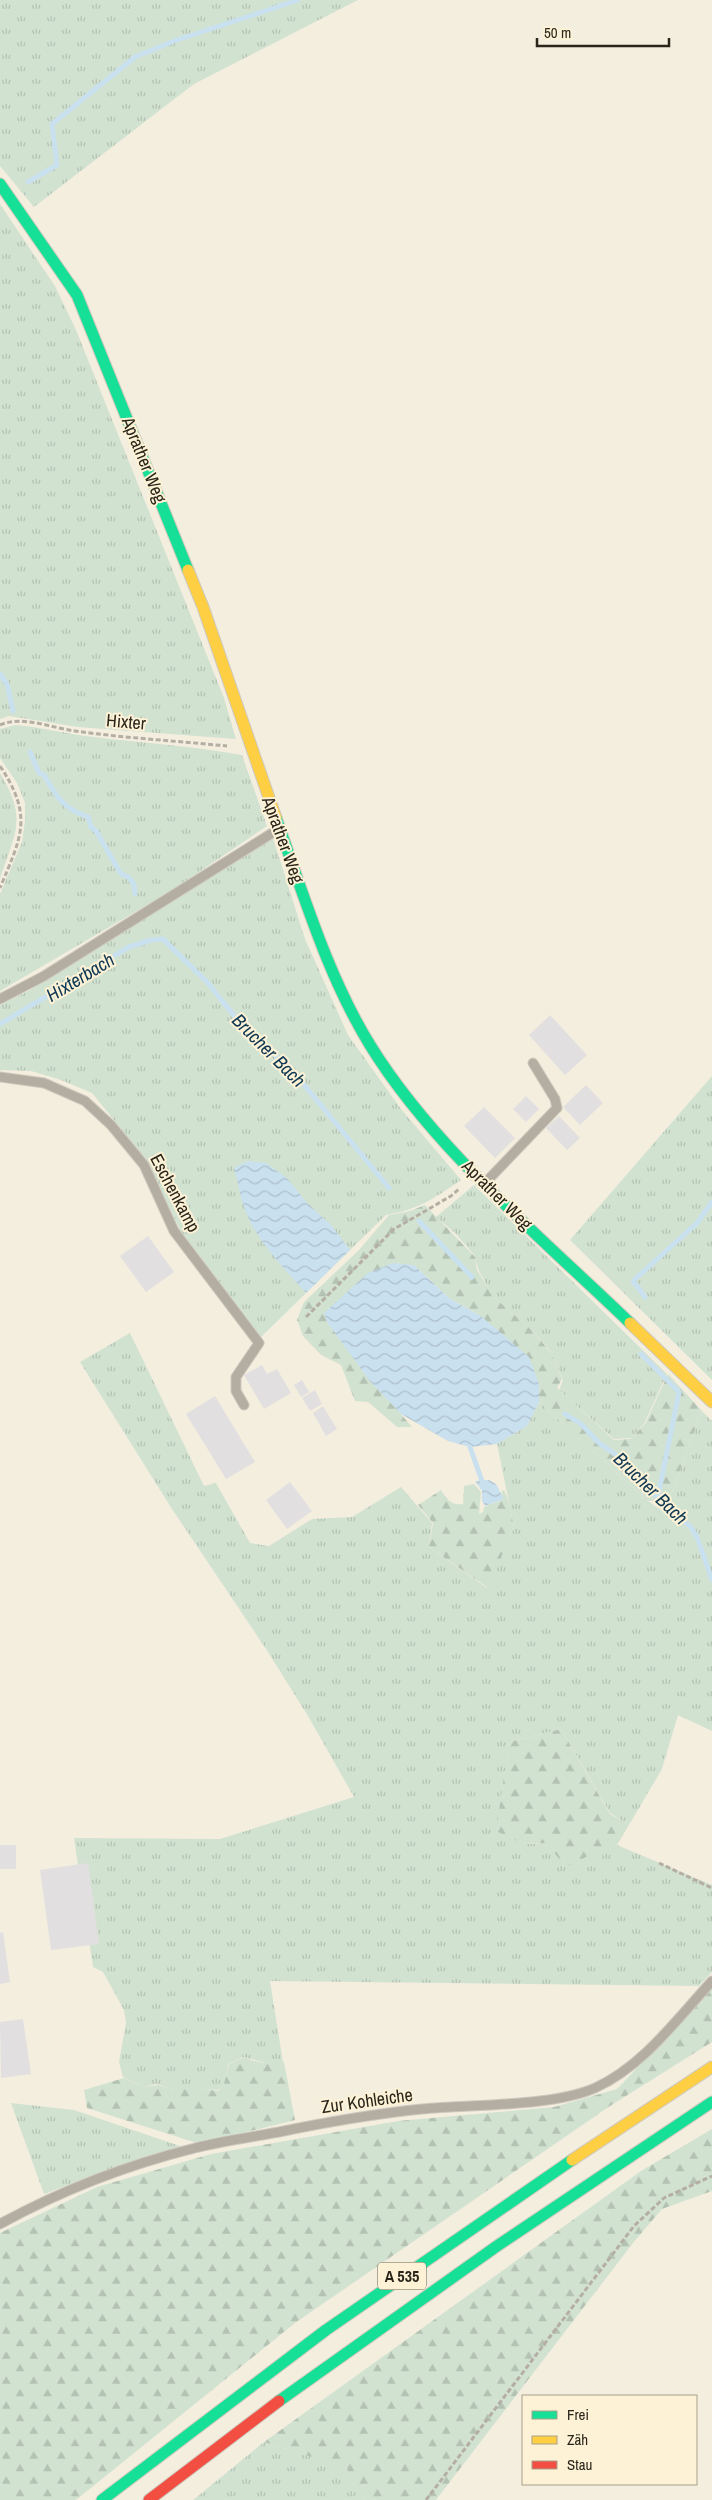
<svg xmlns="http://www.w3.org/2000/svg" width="712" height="2500" font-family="'Archivo Narrow',sans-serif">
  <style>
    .grass { fill: url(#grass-tufts) }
    .forest { fill: url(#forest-firs) }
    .water { fill: url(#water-waves) }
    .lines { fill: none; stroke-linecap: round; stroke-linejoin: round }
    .stream { stroke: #c9e0ee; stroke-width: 5 }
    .building { fill: #e2dfe0 }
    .lane-casing { stroke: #cec9bd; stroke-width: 11 }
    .fast-casing { stroke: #cec9bd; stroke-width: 13 }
    .slow-casing { stroke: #cec9bd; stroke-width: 13 }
    .jam-casing { stroke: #cec9bd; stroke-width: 13 }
    .path { stroke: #b5aea4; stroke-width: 3; stroke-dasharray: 5 2.5; stroke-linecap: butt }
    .lane { stroke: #b4ada2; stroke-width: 9 }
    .fast { stroke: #16e098; stroke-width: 11 }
    .slow { stroke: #ffcf43; stroke-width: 11 }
    .jam { stroke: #f24e42; stroke-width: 11 }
    .labels { text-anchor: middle; stroke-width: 4; stroke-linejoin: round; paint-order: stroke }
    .shield { fill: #fdf2d6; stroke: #696253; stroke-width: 1 }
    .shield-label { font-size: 16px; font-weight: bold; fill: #2a251b }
    .street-label { font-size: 18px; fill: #2a251b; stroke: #fdf2d6 }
    .water-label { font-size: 19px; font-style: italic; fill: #0e3853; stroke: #fdf2d6 }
  </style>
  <defs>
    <pattern id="grass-tufts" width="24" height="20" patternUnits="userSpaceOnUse" patternTransform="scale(1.25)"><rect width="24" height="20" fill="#d2e2d1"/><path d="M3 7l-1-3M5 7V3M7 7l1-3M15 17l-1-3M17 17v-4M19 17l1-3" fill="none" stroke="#b4c2b3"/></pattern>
    <pattern id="forest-firs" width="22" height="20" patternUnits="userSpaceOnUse" patternTransform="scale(1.25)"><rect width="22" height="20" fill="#d2e2d1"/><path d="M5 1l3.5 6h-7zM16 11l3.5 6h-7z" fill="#b4c2b3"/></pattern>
    <pattern id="water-waves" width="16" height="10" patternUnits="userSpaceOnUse" patternTransform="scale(1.25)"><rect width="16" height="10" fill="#c9e0ee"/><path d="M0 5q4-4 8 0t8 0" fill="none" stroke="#adc0cc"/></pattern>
  </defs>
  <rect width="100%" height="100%" fill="#f4eedf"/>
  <path class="grass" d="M 0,0 L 358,0 L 194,84 L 34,207 L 0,166 Z
    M 0,204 L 55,286 L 76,330 L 224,698 L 236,739 L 78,727 L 9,716 L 0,719 Z
    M 15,725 C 42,727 67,734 94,737 C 144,743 193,746 242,755 L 267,826 L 171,891 L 0,991 L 0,894 L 22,842 L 25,820 L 25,803 L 17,783 L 0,758 L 0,729 Z
    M 0,773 C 28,819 15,833 0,879 Z
    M 273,838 L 305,939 L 348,1035 L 401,1109 L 461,1180 C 433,1199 420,1209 386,1215 L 261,1337 L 183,1236 L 145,1158 L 92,1093 L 61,1080 L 31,1071 L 0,1070 L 0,1005 L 28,991 Z
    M 712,1076 L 712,1380 L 570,1240 Z
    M 474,1185 L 667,1374 L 644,1424 L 631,1438 L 614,1439 L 559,1390 L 563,1380 L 550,1351 L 535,1333 L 493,1296 L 479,1271 L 474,1255 L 455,1233 L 436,1217 Z
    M 130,1333 L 204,1486 L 216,1483 L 250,1543 L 269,1546 L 312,1519 L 352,1517 L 401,1487 L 432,1523 L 429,1547 L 487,1588 L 514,1527 L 497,1444 L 527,1426 L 539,1402 L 648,1501 L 676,1520 L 669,1500 L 702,1411 L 712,1421 L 712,1731 L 678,1715 L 662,1769 L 629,1825 L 610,1813 L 561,1729 L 509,1742 L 497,1830 L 525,1844 L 546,1843 L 599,1850 L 617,1845 L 712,1885 L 712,1972 L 699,1986 L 270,1981 L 283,2062 L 274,2065 L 243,2057 L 228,2064 L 225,2084 L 218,2090 L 174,2089 L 156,2084 L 144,2087 L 123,2077 L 119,2062 L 126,2023 L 124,2010 L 103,1972 L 93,1967 L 74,1838 L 220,1839 L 354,1797 L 308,1716 L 266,1649 L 172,1509 L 80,1362 Z
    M 11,2103 L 74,2110 L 186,2148 L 97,2174 L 44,2194 Z
    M 264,2442 L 348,2468 L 365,2500 L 193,2500 Z"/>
  <path class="forest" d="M 425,1205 L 475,1257 L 477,1270 L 495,1298 L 534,1332 L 551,1353 L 562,1379 L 557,1388 L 614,1440 L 630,1439 L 645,1424 L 668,1374 L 702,1411 L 669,1500 L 648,1501 L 539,1402 L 539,1384 L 482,1317 L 449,1298 L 414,1265 L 369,1380 L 382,1392 L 412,1427 L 397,1427 L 368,1402 L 355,1401 L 341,1365 L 321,1355 L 303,1336 L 297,1320 L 304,1302 L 359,1250 L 389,1215 L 410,1211 Z
    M 474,1484 L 481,1492 L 479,1514 L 483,1512 L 484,1507 L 502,1500 L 502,1491 L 504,1490 L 509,1502 L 514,1527 L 488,1588 L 429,1547 L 433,1523 L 418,1505 L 441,1490 C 447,1499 451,1506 463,1504 L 464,1486 Z
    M 561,1729 L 610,1814 L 629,1825 L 617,1845 L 598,1851 L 566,1867 L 546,1843 L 523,1844 L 496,1831 L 509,1742 Z
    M 712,1989 L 712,2042 L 610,2106 L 295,2323 L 76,2500 L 0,2500 L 0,2233 L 97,2187 L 211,2154 L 398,2121 L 554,2107 L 617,2089 Z
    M 244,2057 C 257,2063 269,2065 284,2062 L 295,2120 L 200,2144 L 87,2108 L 84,2090 L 124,2078 L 144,2087 L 158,2085 L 174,2089 L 183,2087 L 218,2091 L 224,2084 L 229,2064 Z
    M 712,2129 L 712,2191 L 662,2209 L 633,2243 L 436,2500 L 365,2500 L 347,2468 L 264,2442 L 641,2171 Z"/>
  <path class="water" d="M 248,1161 L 266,1163 L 286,1177 L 307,1203 L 331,1225 L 350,1250 L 306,1293 C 284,1268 257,1241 245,1210 C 240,1197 238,1182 234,1168 Z
    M 393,1263 L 414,1265 L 449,1298 L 482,1317 L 529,1357 L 539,1384 L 539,1402 L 527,1426 L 497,1444 L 470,1447 L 448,1441 L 401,1414 L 369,1380 L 327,1322 L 324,1313 L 368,1273 Z
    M 489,1480 L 496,1484 L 503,1497 L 502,1500 L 485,1506 L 482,1501 L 482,1491 L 475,1481 Z"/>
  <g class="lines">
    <path class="stream" d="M 28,182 L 57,165 L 52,124 L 135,57 L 174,41 L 298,0
      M 0,674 L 7,684 L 13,711
      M 30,752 L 39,773 L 44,775 C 57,798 63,808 88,817 L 91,827 L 96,831 L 121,874 L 128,877 L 134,884 L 135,894
      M 0,1024 L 129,947 L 151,940 L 163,939 L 207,982 L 252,1038 L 287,1064 L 389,1188
      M 419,1221 L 472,1277
      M 645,1297 L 633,1281 L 697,1223 L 712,1202
      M 641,1354 L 679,1392 L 658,1496
      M 565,1414 L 581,1424 L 599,1443 L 626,1462 L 673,1515 L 690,1526 L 697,1537 L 712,1580
      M 470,1447 L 482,1481"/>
  </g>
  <path class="building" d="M 550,1015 L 587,1055 L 565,1075 L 529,1035 Z
    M 586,1085 L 603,1103 L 580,1125 L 563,1107 Z
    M 526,1096 L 539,1109 L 526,1122 L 513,1109 Z
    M 484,1107 L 515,1138 L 495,1158 L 464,1126 Z
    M 559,1116 L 580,1138 L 567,1150 L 546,1128 Z
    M 148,1236 L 174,1272 L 146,1292 L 120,1256 Z
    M 262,1365 L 267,1374 L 277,1369 L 291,1393 L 264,1409 L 244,1375 Z
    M 302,1380 L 309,1392 L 301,1397 L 294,1385 Z
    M 315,1390 L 322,1404 L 310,1411 L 302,1398 Z
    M 215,1396 L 255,1462 L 226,1479 L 186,1414 Z
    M 323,1406 L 337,1429 L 326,1436 L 313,1413 Z
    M 290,1482 L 312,1511 L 287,1529 L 266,1500 Z
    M 0,1845 L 16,1845 L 16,1869 L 0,1869 Z
    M 88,1863 L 99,1944 L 51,1950 L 40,1870 Z
    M 3,1932 L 10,1982 L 0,1984 L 0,1933 Z
    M 23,2019 L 31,2074 L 1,2078 L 0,2022 Z"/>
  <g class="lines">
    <g class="lane-casing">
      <path id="lane" d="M 0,999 L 44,976 L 277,830
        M 0,1077 L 44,1083 L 85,1101 L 111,1125 L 144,1165 L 174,1231 L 259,1343 L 236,1377 L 236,1391 L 244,1405
        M 485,1183 L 557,1108 L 555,1099 L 533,1063
        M 0,2224 C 62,2190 127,2165 195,2148 C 223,2141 252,2137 279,2132 C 327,2122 374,2114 422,2109 C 471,2104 552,2107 595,2088 C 643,2066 677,2019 712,1981"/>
    </g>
    <g class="fast-casing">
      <path id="fast" d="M 0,184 L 77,295 L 188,570
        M 276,818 C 304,895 327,975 370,1045 C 434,1149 542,1238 630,1323
        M 279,2401 L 497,2246 L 712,2102
        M 102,2500 L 326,2330 L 572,2160"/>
    </g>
    <g class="slow-casing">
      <path id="slow" d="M 188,570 L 203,607 L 276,818
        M 630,1323 L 712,1402
        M 572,2160 L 712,2067"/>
    </g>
    <g class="jam-casing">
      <path id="jam" d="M 149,2500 L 279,2401"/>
    </g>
    <path class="path" d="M 0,725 C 23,715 51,728 75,731 C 125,738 177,741 227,746
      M 0,766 C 34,817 21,837 0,888
      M 306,1317 L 394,1229 L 451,1196 L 460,1188
      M 659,1863 L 712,1888
      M 426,2500 L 634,2226 L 664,2198 L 712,2176"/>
    <use href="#lane" class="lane"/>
    <use href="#fast" class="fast"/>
    <use href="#slow" class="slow"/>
    <use href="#jam" class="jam"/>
  </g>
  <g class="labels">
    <rect class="shield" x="378" y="2262.5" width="48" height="27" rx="4"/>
    <g class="shield-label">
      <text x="402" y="2282">A 535</text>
    </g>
    <g class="street-label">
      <text transform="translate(144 460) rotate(68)" y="6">Aprather Weg</text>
      <text transform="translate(126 722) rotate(5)" y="6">Hixter</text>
      <text transform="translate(283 840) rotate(70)" y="6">Aprather Weg</text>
      <text transform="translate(175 1193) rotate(62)" y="6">Eschenkamp</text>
      <text transform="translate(497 1195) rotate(45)" y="6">Aprather Weg</text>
      <text transform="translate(367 2101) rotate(-8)" y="6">Zur Kohleiche</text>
    </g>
    <g class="water-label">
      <text transform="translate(80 977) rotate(-31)" y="7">Hixterbach</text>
      <text transform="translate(269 1050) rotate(45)" y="7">Brucher Bach</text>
      <text transform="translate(651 1488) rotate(44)" y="7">Brucher Bach</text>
    </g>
  </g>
  <rect x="522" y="2395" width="175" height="90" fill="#fdf2d6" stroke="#a9a08b"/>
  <rect x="532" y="2411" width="25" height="8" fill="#16e098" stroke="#a9a08b"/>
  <text x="567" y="2420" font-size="15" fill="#2a251b">Frei</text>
  <rect x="532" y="2436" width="25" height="8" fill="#ffcf43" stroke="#a9a08b"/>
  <text x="567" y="2445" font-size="15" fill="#2a251b">Zäh</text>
  <rect x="532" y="2461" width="25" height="8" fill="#f24e42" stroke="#a9a08b"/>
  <text x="567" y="2470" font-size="15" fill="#2a251b">Stau</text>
  <path d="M537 38v8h132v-8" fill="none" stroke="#2a251b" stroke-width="2.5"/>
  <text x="544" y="38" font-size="15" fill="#2a251b" stroke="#fdf2d6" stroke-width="4" paint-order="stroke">50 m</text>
</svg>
